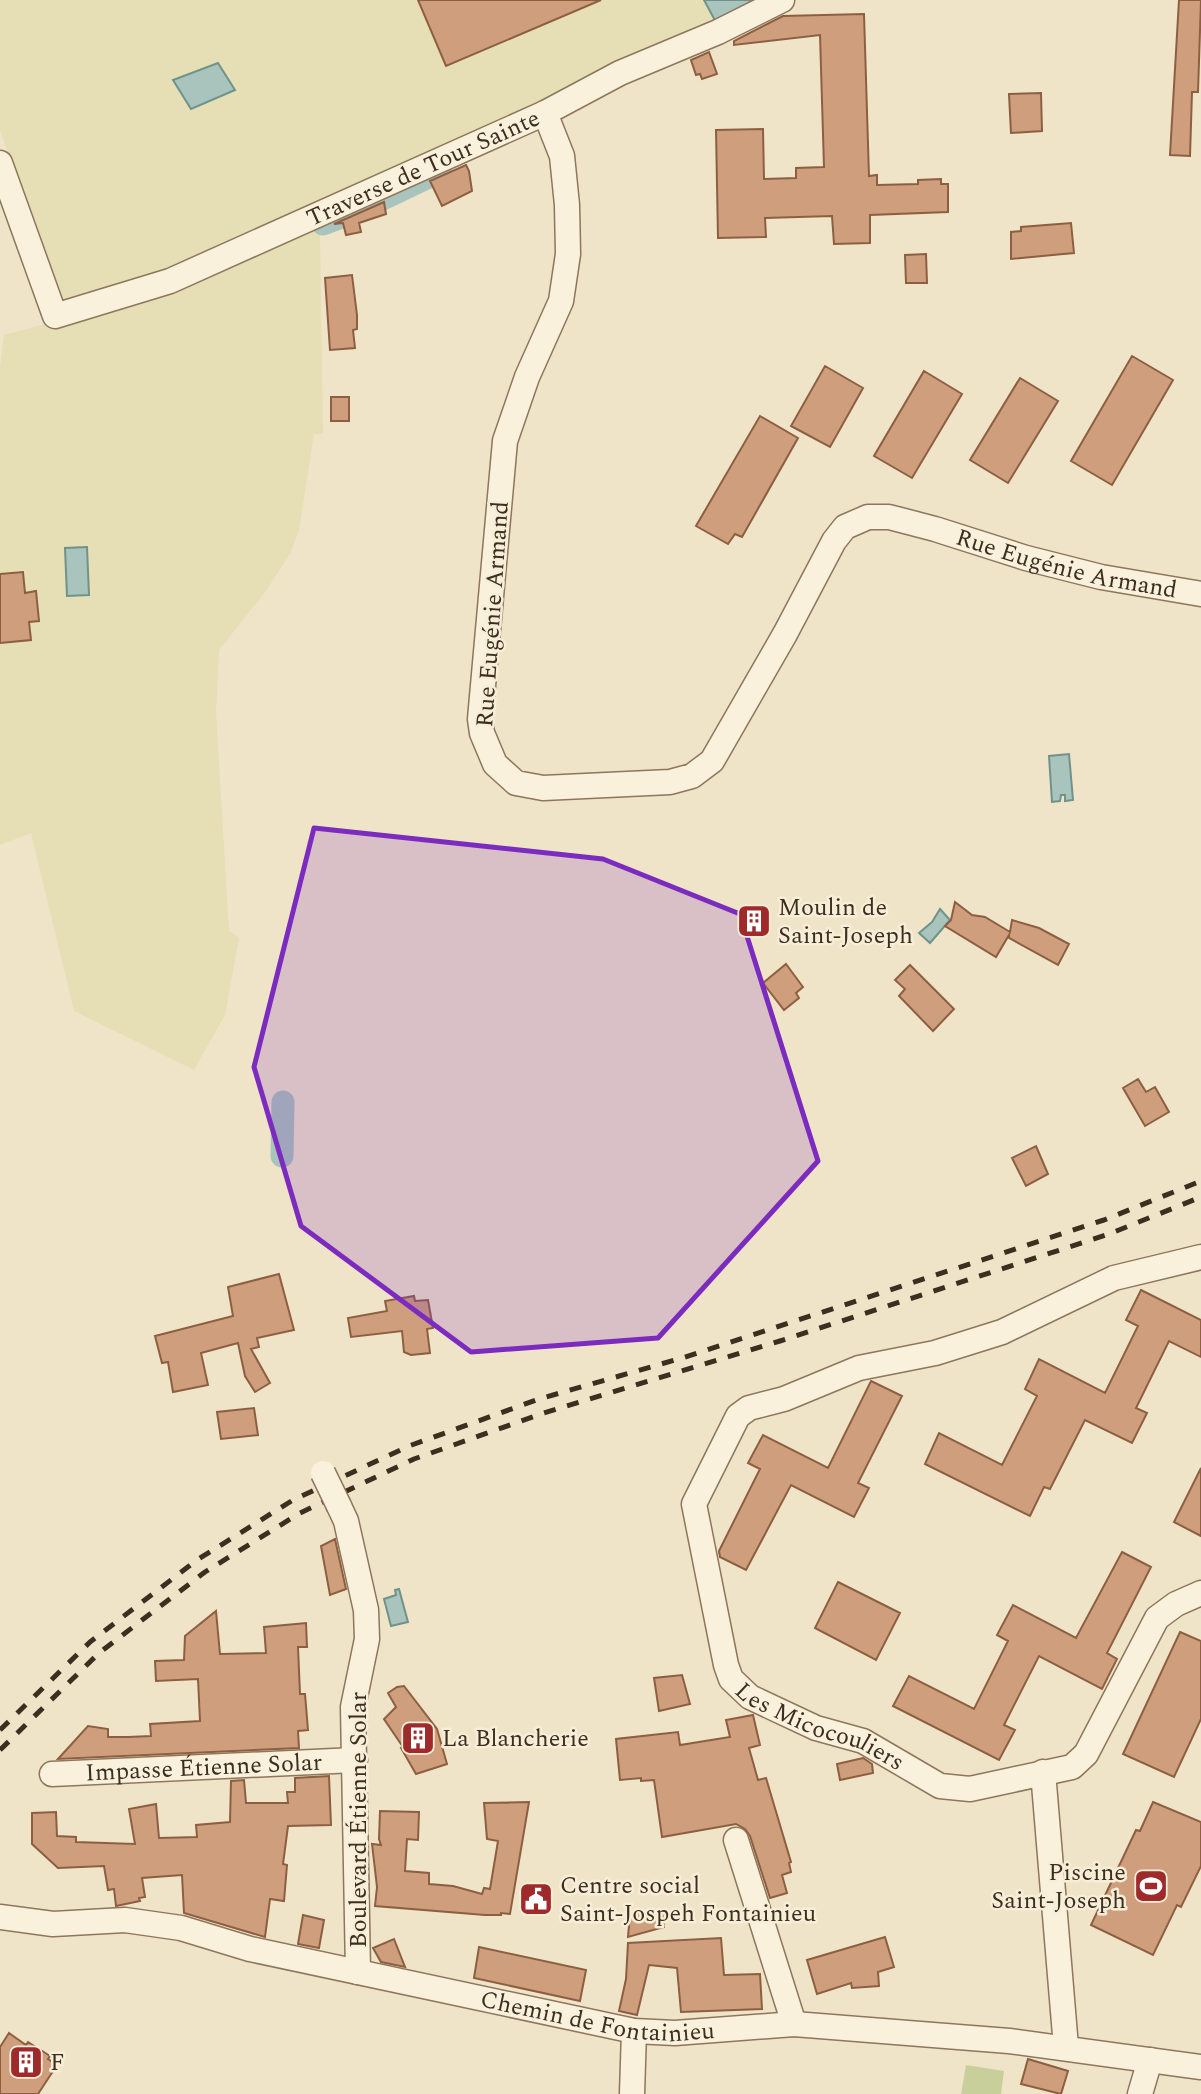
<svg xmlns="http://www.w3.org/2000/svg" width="1201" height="2094" font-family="Spectral,serif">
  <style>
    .farmland { fill: #e6deb5 }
    .green { fill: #c9cf9b }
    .water { fill: #a9c4bc; stroke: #6f938a; stroke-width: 2 }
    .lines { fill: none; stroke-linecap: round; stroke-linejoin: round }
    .canal { stroke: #a9c4bc; stroke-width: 23 }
    .building { fill: #cf9f7d; stroke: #8d5f41; stroke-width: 2 }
    .street-casing { stroke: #8d765c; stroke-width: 27 }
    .street { stroke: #faf1dc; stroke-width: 24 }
    .rail { stroke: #3d2e20; stroke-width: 5; stroke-dasharray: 12 12; stroke-linecap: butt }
    .street-bridge-casing { stroke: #8d765c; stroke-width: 27; stroke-linecap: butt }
    .street-bridge { stroke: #faf1dc; stroke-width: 24 }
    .marked { fill: #7b2cbf; fill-opacity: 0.2; stroke: #7b2cbf; stroke-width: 5; stroke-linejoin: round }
    .labels { text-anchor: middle; stroke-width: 5; stroke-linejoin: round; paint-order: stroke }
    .street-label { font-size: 24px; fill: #3d2e20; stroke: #f7eed8 }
    .poi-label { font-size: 24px; fill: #3d2e20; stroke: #f7eed8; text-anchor: start }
  </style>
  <rect width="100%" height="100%" fill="#f0e4c8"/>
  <path class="farmland" d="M 0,0 L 770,0 L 176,267 L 64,302 L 0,131 Z
    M 320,220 L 324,228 L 320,230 L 323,434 L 314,434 L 299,530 L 291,552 L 266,591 L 219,650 L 216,712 L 229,931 L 239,938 L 225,1015 L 194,1070 L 74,1011 L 31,833 L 0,845 L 0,367 L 4,335 L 71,317 Z"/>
  <path class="green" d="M 966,2065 L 1004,2071 L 1001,2094 L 961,2094 Z"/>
  <path class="water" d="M 704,0 L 770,0 L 718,26 Z
    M 218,63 L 235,90 L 191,109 L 173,80 Z
    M 87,547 L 89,595 L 67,596 L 65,548 Z
    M 1069,754 L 1073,800 L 1065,801 L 1065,795 L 1061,795 L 1060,801 L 1052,802 L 1049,756 Z
    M 940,909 L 950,920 L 930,943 L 919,933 L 932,922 Z
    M 399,1589 L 408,1622 L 391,1626 L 384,1599 L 396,1595 L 395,1590 Z"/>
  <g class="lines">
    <path class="canal" d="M 323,224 L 355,212 L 441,171
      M 282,1156 L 283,1102"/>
  </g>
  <path class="building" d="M 418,0 L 601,0 L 446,66 Z
    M 1179,0 L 1201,0 L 1198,92 L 1192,92 L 1190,156 L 1170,155 Z
    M 864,14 L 869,176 L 877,175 L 877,185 L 918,184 L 918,180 L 941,179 L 941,184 L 948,184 L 948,212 L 870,215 L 870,243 L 834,244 L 832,216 L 765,218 L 766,237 L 718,238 L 716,130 L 763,129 L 764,179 L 796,178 L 796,168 L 824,167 L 820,35 L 734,45 L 734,41 L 783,16 Z
    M 709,52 L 717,74 L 702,79 L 700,74 L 696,75 L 691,60 Z
    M 1041,93 L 1042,131 L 1011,133 L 1009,94 Z
    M 466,165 L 469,171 L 472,191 L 442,206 L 430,181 Z
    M 384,202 L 386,214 L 359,223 L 361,232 L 346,235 L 343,223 L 334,224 Z
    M 1071,223 L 1074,253 L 1011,259 L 1011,232 L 1021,231 L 1021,227 Z
    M 926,254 L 927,283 L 906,283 L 905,255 Z
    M 352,275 L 357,315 L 357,329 L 353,330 L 355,348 L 330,350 L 325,278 Z
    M 1132,356 L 1173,380 L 1112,485 L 1071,461 Z
    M 825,366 L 863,388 L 830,447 L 791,426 Z
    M 924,371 L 962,394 L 912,478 L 874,456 Z
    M 1020,378 L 1058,401 L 1008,483 L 970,460 Z
    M 331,397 L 349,397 L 349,421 L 331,421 Z
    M 760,416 L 798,438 L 742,537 L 735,534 L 728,544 L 696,526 Z
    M 23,572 L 25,593 L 36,591 L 39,621 L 29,622 L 31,640 L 0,643 L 0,574 Z
    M 955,902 L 972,915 L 985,917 L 1010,932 L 1012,920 L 1039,928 L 1069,944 L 1058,965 L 1009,938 L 1009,935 L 996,957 L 945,926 L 951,920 Z
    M745 922a9 9 0 1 1 18 0a9 9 0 1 1-18 0Z
    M 786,964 L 803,987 L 796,993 L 799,998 L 784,1010 L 763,983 Z
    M 910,965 L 954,1009 L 933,1031 L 899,996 L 905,989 L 895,980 Z
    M 1138,1079 L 1146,1092 L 1155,1087 L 1169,1112 L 1145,1126 L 1123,1088 Z
    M 1036,1146 L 1048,1174 L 1026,1186 L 1012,1158 Z
    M 279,1274 L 294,1330 L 257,1338 L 259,1347 L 251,1349 L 270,1383 L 255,1392 L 245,1376 L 238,1343 L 201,1353 L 208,1385 L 173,1392 L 168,1362 L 162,1363 L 155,1336 L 233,1316 L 228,1287 Z
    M 1141,1290 L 1201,1320 L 1201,1357 L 1169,1341 L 1136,1408 L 1147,1413 L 1132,1443 L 1085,1420 L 1050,1489 L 1044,1487 L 1030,1516 L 925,1464 L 939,1433 L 1002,1465 L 1037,1396 L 1025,1389 L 1039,1359 L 1105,1393 L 1138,1326 L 1126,1320 Z
    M 414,1296 L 415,1301 L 428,1300 L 433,1328 L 427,1329 L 430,1353 L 411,1355 L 404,1352 L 402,1331 L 351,1337 L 348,1318 L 387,1311 L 385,1301 Z
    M 871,1381 L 902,1396 L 858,1483 L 869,1488 L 854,1517 L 791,1485 L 746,1570 L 720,1557 L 719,1551 L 760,1469 L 748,1463 L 763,1435 L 828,1468 Z
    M 254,1408 L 258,1435 L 221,1439 L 217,1412 Z
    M 1201,1468 L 1201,1536 L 1174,1522 Z
    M 335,1539 L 346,1589 L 330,1595 L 321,1546 Z
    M 1122,1552 L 1151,1567 L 1107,1653 L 1117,1659 L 1102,1689 L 1039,1656 L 1004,1725 L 1015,1730 L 999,1760 L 893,1706 L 909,1676 L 974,1709 L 1008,1641 L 997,1635 L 1013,1605 L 1076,1638 Z
    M 838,1582 L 900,1613 L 876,1660 L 815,1628 Z
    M 216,1611 L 220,1654 L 266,1653 L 264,1627 L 306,1623 L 307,1647 L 298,1647 L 300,1694 L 305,1694 L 308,1730 L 298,1731 L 299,1748 L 58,1759 L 88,1726 L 108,1729 L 108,1737 L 128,1737 L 151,1736 L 150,1724 L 200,1721 L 198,1679 L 156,1681 L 155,1661 L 184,1660 L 185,1636 Z
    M 1180,1632 L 1201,1641 L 1201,1719 L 1174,1777 L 1123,1754 Z
    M 682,1675 L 690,1704 L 659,1711 L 654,1678 Z
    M 404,1686 L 437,1729 L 447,1764 L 416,1774 L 401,1748 L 403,1747 L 384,1719 L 396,1707 L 388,1693 L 397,1687 Z
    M 753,1715 L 760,1745 L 749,1748 L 758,1780 L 766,1778 L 791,1862 L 789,1863 L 791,1872 L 782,1875 L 787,1893 L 770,1898 L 750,1836 L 745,1829 L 736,1824 L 662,1837 L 654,1780 L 641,1781 L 641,1778 L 620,1780 L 616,1739 L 678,1732 L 680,1745 L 730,1737 L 726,1720 Z
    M 863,1758 L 872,1764 L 873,1773 L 840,1780 L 837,1764 Z
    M 329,1776 L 331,1825 L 288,1826 L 283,1864 L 287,1865 L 284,1901 L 270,1899 L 265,1937 L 184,1913 L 182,1875 L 142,1878 L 145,1897 L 139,1898 L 140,1901 L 116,1906 L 114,1889 L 108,1890 L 104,1866 L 58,1868 L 32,1844 L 32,1813 L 56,1812 L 57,1836 L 76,1837 L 76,1842 L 135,1844 L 129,1809 L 156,1804 L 159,1838 L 197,1837 L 196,1825 L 230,1822 L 231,1781 L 244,1780 L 246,1803 L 288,1803 L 287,1792 L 295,1792 L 295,1778 Z
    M 529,1802 L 510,1914 L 501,1913 L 501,1915 L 485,1915 L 375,1906 L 377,1887 L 372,1844 L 381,1845 L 379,1839 L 380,1811 L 419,1812 L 418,1840 L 407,1839 L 405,1871 L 429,1873 L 429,1884 L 453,1886 L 482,1894 L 484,1888 L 490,1889 L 498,1841 L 487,1839 L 484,1803 Z
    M 1153,1802 L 1201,1822 L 1201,1866 L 1181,1907 L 1177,1905 L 1153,1955 L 1091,1925 L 1136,1830 L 1140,1831 Z
    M 662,1910 L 664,1927 L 628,1937 L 630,1914 Z
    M 303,1915 L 324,1920 L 319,1948 L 298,1944 Z
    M 885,1937 L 894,1967 L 878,1972 L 879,1986 L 852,1988 L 851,1983 L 817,1994 L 807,1960 Z
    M 721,1938 L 724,1975 L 760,1974 L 762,2009 L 681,2012 L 677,1968 L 649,1965 L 637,2015 L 619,2011 L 626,1979 L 628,1943 Z
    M 394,1939 L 405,1967 L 381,1962 L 373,1948 Z
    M 479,1947 L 586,1970 L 580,2001 L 474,1978 Z
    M 9,2033 L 26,2045 L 28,2042 L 50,2056 L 48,2059 L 57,2065 L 38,2094 L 0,2094 L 0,2047 Z
    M 1028,2059 L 1068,2071 L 1061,2094 L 1021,2084 Z"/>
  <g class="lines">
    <g class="street-casing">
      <g id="street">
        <path id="s1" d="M 545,113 L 562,156 L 567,205 L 568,254 L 561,301 L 527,377 L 505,441 L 480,719 L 482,733 L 495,764 L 516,783 L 543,788 L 670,782 L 692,776 L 712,761 L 785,634 L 834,541 L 845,527 L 868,517 L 889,517 L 935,529 L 1026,558 L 1101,577 L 1201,594"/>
        <path id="s2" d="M 0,163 L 55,316 L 170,281 L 545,113 L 620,73 L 718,32 L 782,0"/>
        <path id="s3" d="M 1201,1257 L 1114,1278 L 1002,1332 L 935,1353 L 859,1368 L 784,1399 L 749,1408 L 738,1416 L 694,1504 L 726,1665 L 731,1679 L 750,1697 L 816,1728 L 863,1741 L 940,1786 L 970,1789 L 1072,1767 L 1086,1754 L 1157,1618 L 1176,1604 L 1201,1593"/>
        <path d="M 339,1506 L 346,1521 L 366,1610 L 367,1639 L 353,1707 L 358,1972"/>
        <path d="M 1043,1772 L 1066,2047"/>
        <path id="s4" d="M 52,1774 L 355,1760"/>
        <path d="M 736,1840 L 794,2024"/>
        <path id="s5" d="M 0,1917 L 53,1924 L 125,1920 L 181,1928 L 250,1949 L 634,2031 L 675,2033 L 794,2024 L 1009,2041 L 1201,2067"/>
        <path d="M 632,2094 L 634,2031"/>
        <path d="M 1140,2094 L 1150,2060"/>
      </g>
    </g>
    <use href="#street" class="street"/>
    <path class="rail" d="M 0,1730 L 90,1642 L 197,1560 L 293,1500 L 409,1446 L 539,1399 L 682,1358 L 1104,1220 L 1201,1181
      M 0,1750 L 99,1653 L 205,1572 L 300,1513 L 414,1459 L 544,1413 L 780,1341 L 1109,1234 L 1201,1197"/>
    <g class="street-bridge-casing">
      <path id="street-bridge" d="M 323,1473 L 339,1506"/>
    </g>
    <use href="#street-bridge" class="street-bridge"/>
  </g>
  <path class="marked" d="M 314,828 L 603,859 L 740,914 L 818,1161 L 658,1338 L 471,1352 L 301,1226 L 254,1067 Z"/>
  <defs>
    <g id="building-square" transform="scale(1.75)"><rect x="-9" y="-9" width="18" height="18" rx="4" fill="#9e2a2b" stroke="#f7eed8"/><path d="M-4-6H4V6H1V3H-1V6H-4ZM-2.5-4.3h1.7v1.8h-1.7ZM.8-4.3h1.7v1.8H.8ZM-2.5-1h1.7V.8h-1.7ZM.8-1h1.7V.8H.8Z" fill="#fff"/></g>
    <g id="stadium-square" transform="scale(1.75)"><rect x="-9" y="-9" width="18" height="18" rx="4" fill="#9e2a2b" stroke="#f7eed8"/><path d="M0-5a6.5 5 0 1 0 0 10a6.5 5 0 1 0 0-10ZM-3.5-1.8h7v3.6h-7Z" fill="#fff"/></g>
    <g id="civic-square" transform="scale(1.75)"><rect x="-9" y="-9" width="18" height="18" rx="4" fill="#9e2a2b" stroke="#f7eed8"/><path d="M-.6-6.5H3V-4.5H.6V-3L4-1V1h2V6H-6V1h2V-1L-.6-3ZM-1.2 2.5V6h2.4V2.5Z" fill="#fff"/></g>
  </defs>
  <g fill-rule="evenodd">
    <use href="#building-square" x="754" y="921"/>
    <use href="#building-square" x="418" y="1738"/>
    <use href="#stadium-square" x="1151" y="1886"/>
    <use href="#civic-square" x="536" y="1899"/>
    <use href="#building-square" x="26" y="2062"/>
  </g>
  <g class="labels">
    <g class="street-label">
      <text dy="8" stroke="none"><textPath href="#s2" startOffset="560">Traverse de Tour Sainte</textPath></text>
      <text dy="8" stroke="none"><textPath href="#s1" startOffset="1400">Rue Eugénie Armand</textPath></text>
      <text transform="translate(492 614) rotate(-86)" y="8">Rue Eugénie Armand</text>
      <text dy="8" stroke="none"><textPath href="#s3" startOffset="872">Les Micocouliers</textPath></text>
      <text dy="8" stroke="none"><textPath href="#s4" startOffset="152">Impasse Étienne Solar</textPath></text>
      <text transform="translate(358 1820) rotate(-90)" y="8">Boulevard Étienne Solar</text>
      <text dy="8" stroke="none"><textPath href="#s5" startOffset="609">Chemin de Fontainieu</textPath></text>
    </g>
    <g class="poi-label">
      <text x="778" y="915">Moulin de<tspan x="778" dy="28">Saint-Joseph</tspan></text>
      <text x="442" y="1746">La Blancherie</text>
      <text x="1126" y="1880" text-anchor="end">Piscine<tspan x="1126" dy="28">Saint-Joseph</tspan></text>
      <text x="560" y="1893">Centre social<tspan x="560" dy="28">Saint-Jospeh Fontainieu</tspan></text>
      <text x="50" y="2070">F</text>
    </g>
  </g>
</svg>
